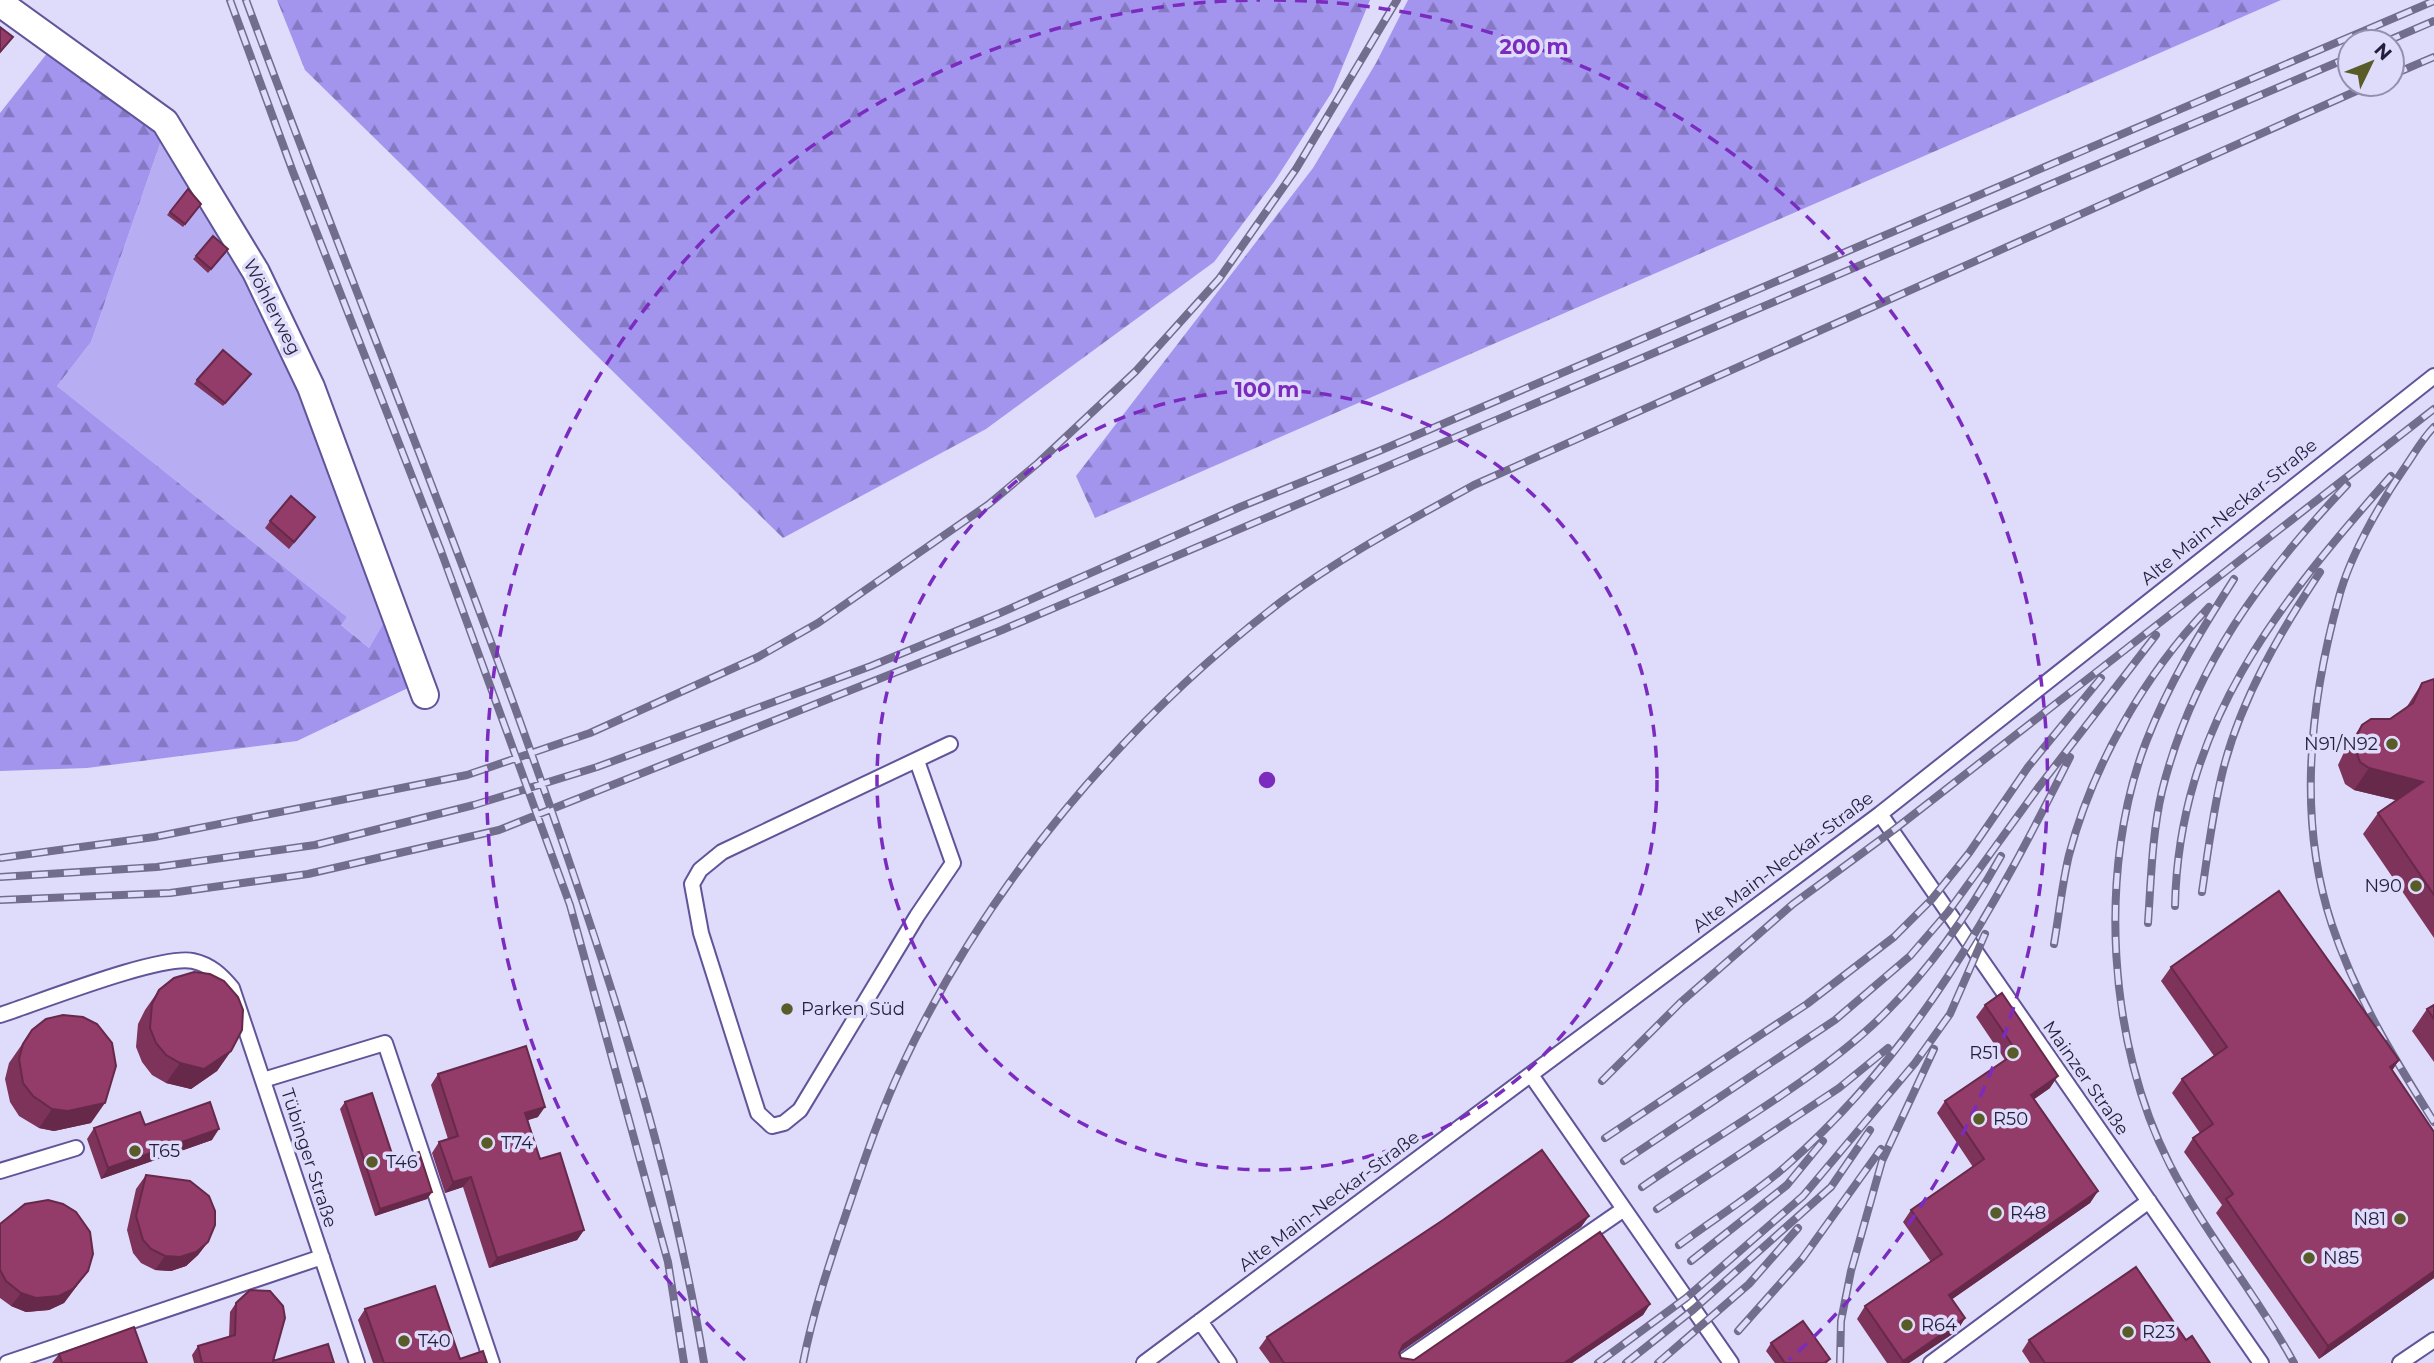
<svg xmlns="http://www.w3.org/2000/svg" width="2434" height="1363" font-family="Montserrat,sans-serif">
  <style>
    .green { fill: #b7adf3 }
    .forest { fill: url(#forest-firs) }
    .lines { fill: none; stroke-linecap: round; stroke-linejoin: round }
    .service-casing { stroke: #615499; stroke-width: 18 }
    .minor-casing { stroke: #615499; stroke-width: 30 }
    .service { stroke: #fff; stroke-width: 14 }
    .minor { stroke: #fff; stroke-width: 26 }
    .rail-casing { stroke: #726d8c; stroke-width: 8 }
    .rail { stroke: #dedbfb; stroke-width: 5; stroke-dasharray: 16; stroke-linecap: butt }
    .wall { fill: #7e335a }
    .shaded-wall { fill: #67294a }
    .building { fill: #933b69; stroke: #67294a; stroke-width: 2 }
    .ring { fill: none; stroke: #7b2cbf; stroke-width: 3.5; stroke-dasharray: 12 9 }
    .poi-dot { fill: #595b28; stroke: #dedbfb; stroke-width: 2.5 }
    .labels { text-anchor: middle; stroke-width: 7; stroke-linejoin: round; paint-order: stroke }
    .street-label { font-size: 18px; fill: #241e3b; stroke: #dedbfb }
    .poi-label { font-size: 18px; fill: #241e3b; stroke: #dedbfb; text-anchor: start }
    .centre { fill: #7b2cbf; stroke: #dedbfb; stroke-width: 3.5 }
    .ring-label { font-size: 21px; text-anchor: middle; font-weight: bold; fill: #7b2cbf; stroke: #dedbfb; stroke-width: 7; stroke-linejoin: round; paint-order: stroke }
  </style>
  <defs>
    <pattern id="forest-firs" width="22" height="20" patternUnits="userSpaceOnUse" patternTransform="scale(1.75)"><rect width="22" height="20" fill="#a394ee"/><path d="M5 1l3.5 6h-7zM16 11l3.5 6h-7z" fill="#8578c2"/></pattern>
  </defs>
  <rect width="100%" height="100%" fill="#dedbfb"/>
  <path class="green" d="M 161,141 L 190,176 L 289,357 L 387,617 L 369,648 L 340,624 L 347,617 L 57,386 L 91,342 Z"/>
  <path class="forest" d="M 277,0 L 1370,0 L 1332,92 L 1274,182 L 1214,262 L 986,429 L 783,538 L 305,70 Z
    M 1408,0 L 2281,0 L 1095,518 L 1076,476 L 1313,168 L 1376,63 Z
    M 56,42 L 114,85 L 161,141 L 91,342 L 57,386 L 347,617 L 341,625 L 369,648 L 387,617 L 410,687 L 297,741 L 87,768 L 0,771 L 0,113 Z"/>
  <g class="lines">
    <g class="service-casing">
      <path id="service" d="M 917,761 L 953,863 L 917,916 L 800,1110 L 784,1123 L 772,1126 L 758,1113 L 701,933 L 692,884 L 700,870 L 722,852 L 950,744
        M 1880,814 L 2261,1363
        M 0,1015 C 38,1003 160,954 193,961 C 211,965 221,975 232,988 L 357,1363
        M 1531,1075 L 1731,1363
        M 263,1080 L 385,1043 L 492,1363
        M 0,1171 L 76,1148
        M 1200,1321 L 1229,1363
        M 7,1363 L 322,1257
        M 1144,1363 L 1880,814 L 2434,376
        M 1401,1363 L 1624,1209
        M 1931,1363 L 2149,1201
        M 2400,1363 L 2434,1340"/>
    </g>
    <g class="minor-casing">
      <path id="minor" d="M 0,3 L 165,122 L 256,272 L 311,387 L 425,695"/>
    </g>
    <use href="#service" class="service"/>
    <use href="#minor" class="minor"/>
    <g class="rail-casing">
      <path id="rail" d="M 230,0 L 293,172 L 441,551 L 570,905 L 668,1262 L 684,1363
        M 246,0 C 341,258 446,512 538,772 C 606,965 671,1160 704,1363
        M 2385,42 L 2434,21
        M 2392,75 L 2434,57
        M 2434,427 C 2422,439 2413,456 2403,470 C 2379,505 2350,556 2339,597 C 2310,702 2297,820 2332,925 C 2356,997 2394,1058 2434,1122
        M 2234,579 C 2200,632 2169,683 2146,742 C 2097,870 2108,1044 2170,1165 C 2206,1235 2257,1295 2294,1363
        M 0,858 L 154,837 L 467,775 L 590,733 L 758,657 L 818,623 L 989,504 L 1038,463 L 1136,371 L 1219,279 L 1296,169 L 1397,0
        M 0,877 L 157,867 L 315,845 L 474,805 L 597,767 L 871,666 L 1000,613 L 1240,507 L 1379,451 L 2434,1
        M 2202,892 C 2208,851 2213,810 2223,770 C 2241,699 2280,632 2320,572
        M 0,900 L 170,893 L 308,874 L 499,830 L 1002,630 L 2350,57
        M 2175,906 C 2179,725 2278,604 2391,476
        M 2148,923 C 2151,880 2152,834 2162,791 C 2193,667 2261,576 2347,485
        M 2054,944 C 2059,915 2062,884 2069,855 C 2093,764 2145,674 2209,607
        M 1602,1081 L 1680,1003 L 1793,904 L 1895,829 L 2434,409
        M 1605,1138 L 1807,1004 L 1894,937 L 1932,899 L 1969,853 L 2028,767 L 2101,678
        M 1624,1161 L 1835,1020 L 1910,956 L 1948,912 L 2038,788 L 2156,635
        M 1642,1187 C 1719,1133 1823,1077 1888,1010 C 1933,965 1970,911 2001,856
        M 1657,1209 L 1839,1088 L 1888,1048
        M 1679,1245 C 1714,1219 1753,1195 1786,1166 C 1916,1052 1994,909 2070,757
        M 1691,1261 L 1787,1185 L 1823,1141
        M 1738,1331 L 1802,1259 L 1881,1149
        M 803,1363 C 813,1312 829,1264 846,1214 C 863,1164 880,1112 903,1064 C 988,883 1124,722 1282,601 C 1342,556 1409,521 1474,485 L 2372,84
        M 1598,1363 L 1686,1298 L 1803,1196 L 1915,1063 L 1950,1014 L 1985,934
        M 1626,1363 L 1694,1309 L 1831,1187 L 1870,1130
        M 1658,1363 L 1749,1284 L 1798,1228
        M 1840,1363 L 1841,1321 L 1851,1271 L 1882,1161 L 1934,1049"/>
    </g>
    <use href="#rail" class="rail"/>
  </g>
  <path class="wall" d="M 188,189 L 201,204 L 183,227 L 167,215 Z
    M 226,253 L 208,273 L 193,259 L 196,256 Z
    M 248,378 L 223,406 L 194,384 L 197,380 Z
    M 270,521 L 310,524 L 289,549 L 265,528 Z
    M 2434,679 L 2434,938 L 2363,834 L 2378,813 L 2396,800 L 2354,790 L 2345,784 L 2338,765 L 2347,746 L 2362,725 L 2390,719 L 2406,708 L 2422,683 Z
    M 2171,967 L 2399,1060 L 2392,1071 L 2434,1132 L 2434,1278 L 2319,1359 L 2216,1213 L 2222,1205 L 2184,1152 L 2193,1138 L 2200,1133 L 2172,1093 L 2182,1079 L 2214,1056 L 2161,981 Z
    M 159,990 L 231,1051 L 217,1071 L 191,1089 L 166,1083 L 152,1075 L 142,1062 L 136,1047 L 138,1024 L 145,1010 Z
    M 1985,1005 L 2050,1088 L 2034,1099 L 2098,1191 L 2090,1203 L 1952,1299 L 1965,1318 L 1957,1331 L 1909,1363 L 1887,1363 L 1857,1319 L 1865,1306 L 1931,1262 L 1903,1222 L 1911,1210 L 1973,1167 L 1937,1113 L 1945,1101 L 2005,1060 L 1976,1017 Z
    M 2434,1005 L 2434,1062 L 2412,1031 L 2427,1009 Z
    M 32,1030 L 91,1123 L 54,1131 L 39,1128 L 19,1116 L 10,1102 L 5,1079 L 9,1063 Z
    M 438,1074 L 538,1117 L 528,1120 L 540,1159 L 584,1230 L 577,1240 L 489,1268 L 463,1187 L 445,1193 L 432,1153 L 439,1142 L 448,1139 L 431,1085 Z
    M 345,1102 L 394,1160 L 432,1192 L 427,1199 L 375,1216 L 340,1109 Z
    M 145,1125 L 212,1140 L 101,1179 L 87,1139 L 94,1128 Z
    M 146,1175 L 208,1242 L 198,1255 L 186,1266 L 171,1271 L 155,1270 L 141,1263 L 133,1253 L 127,1230 L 136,1189 Z
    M 1589,1216 L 1581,1227 L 1399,1353 L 1401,1358 L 1414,1360 L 1650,1304 L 1643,1315 L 1572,1363 L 1270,1363 L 1259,1348 L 1267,1337 Z
    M 0,1224 L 88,1271 L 64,1303 L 49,1310 L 26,1312 L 11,1306 L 0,1298 Z
    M 236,1303 L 273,1361 L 334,1363 L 194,1363 L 192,1355 L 198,1346 L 229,1337 L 230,1312 Z
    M 365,1309 L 460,1359 L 487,1363 L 373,1363 L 358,1320 Z
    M 2029,1340 L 2186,1340 L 2210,1363 L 2030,1363 L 2022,1351 Z
    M 1771,1343 L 1830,1359 L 1827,1363 L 1775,1363 L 1766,1351 Z
    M 59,1354 L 147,1363 L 52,1363 Z"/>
  <path class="shaded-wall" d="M 2369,768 L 2423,782 L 2408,803 L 2354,790 Z
    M 231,1051 L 217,1071 L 191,1089 L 166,1083 L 180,1063 Z
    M 2399,1060 L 2389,1074 L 2390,1067 Z
    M 2058,1076 L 2050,1088 L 2023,1107 L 2031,1095 Z
    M 105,1103 L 91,1123 L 54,1131 L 39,1128 L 52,1109 Z
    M 545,1107 L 538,1117 L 518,1123 L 525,1113 Z
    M 219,1129 L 212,1140 L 101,1179 L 108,1168 Z
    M 471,1177 L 463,1187 L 445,1193 L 453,1182 Z
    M 2098,1191 L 2090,1203 L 1941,1307 L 1949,1295 Z
    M 432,1192 L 427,1199 L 375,1216 L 380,1209 Z
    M 1589,1216 L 1581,1227 L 1396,1355 L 1403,1345 Z
    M 584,1230 L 577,1240 L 489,1268 L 497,1258 Z
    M 208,1242 L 198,1255 L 186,1266 L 171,1271 L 155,1270 L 165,1256 Z
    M 88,1271 L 64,1303 L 49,1310 L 26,1312 L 11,1306 L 21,1293 Z
    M 2434,1271 L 2434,1278 L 2319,1359 L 2328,1346 Z
    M 1650,1304 L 1643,1315 L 1572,1363 L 1564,1363 Z
    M 1965,1318 L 1957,1331 L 1909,1363 L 1901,1363 Z"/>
  <path class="building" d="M 0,27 L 13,37 L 0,52 Z
    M 188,189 L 201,204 L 185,224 L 170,212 Z
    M 213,236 L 228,249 L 211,269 L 196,256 Z
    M 223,350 L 251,374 L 225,403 L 197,380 Z
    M 291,496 L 315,517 L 294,542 L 270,521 Z
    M 2434,679 L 2434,895 L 2378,813 L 2423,782 L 2369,768 L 2360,762 L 2353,743 L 2362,725 L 2371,719 L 2390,719 L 2413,703 L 2422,683 Z
    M 2279,891 L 2399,1060 L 2390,1067 L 2434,1132 L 2434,1271 L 2328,1346 L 2226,1199 L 2233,1194 L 2193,1138 L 2213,1124 L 2182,1079 L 2227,1047 L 2171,967 Z
    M 194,972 L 210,974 L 224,981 L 238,997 L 243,1010 L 242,1030 L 231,1051 L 204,1069 L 180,1063 L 166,1055 L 156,1043 L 150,1028 L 152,1004 L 159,990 L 174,978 Z
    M 2002,993 L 2058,1076 L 2031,1095 L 2098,1191 L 1949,1295 L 1965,1318 L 1903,1361 L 1865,1306 L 1942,1254 L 1911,1210 L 1984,1159 L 1945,1101 L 2017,1052 L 1985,1005 Z
    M 2434,1005 L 2434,1019 L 2427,1009 Z
    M 63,1015 L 83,1017 L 97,1024 L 112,1043 L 116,1066 L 105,1103 L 68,1111 L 52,1109 L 33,1096 L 23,1083 L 19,1059 L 23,1044 L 32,1030 L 46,1019 Z
    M 526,1046 L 545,1107 L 525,1113 L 540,1159 L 560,1153 L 584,1230 L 497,1258 L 471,1177 L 453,1182 L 439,1142 L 458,1136 L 438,1074 Z
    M 372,1093 L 394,1160 L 419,1152 L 432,1192 L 380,1209 L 345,1102 Z
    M 210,1102 L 219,1129 L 108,1168 L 94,1128 L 140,1112 L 145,1125 Z
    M 1542,1150 L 1589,1216 L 1403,1345 L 1399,1353 L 1401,1358 L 1414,1360 L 1600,1232 L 1650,1304 L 1564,1363 L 1284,1363 L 1267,1337 L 1443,1220 Z
    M 146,1175 L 190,1181 L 209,1196 L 215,1211 L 215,1225 L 208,1242 L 196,1252 L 180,1257 L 165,1256 L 151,1249 L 143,1240 L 136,1216 Z
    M 48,1200 L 63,1204 L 76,1212 L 90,1232 L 93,1254 L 88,1271 L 73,1289 L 59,1296 L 36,1298 L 21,1293 L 6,1281 L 0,1270 L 0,1224 L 25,1204 Z
    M 2136,1267 L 2186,1340 L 2192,1336 L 2210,1363 L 2045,1363 L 2029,1340 Z
    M 435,1286 L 460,1359 L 483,1351 L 487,1363 L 384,1363 L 365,1309 Z
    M 250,1290 L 270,1291 L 283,1306 L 285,1318 L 273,1361 L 328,1344 L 334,1363 L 202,1363 L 198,1346 L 235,1335 L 236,1303 Z
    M 1803,1321 L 1830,1359 L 1824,1363 L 1785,1363 L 1771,1343 Z
    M 134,1327 L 147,1363 L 62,1363 L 59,1354 Z"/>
  <g class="ring">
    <circle cx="1267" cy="780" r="390"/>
    <path d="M745 1360A780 780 0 0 1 1260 0M1274 0A780 780 0 0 1 1789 1360"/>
  </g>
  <g class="poi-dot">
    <circle cx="2392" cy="744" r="7"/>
    <circle cx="2416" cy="886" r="7"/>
    <circle cx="787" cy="1009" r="7"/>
    <circle cx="2013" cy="1053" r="7"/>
    <circle cx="1979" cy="1119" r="7"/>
    <circle cx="487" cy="1143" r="7"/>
    <circle cx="135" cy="1151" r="7"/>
    <circle cx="372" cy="1162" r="7"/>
    <circle cx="1996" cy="1213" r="7"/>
    <circle cx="2400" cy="1219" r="7"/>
    <circle cx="2309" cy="1258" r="7"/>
    <circle cx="1907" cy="1325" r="7"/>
    <circle cx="2128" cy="1332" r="7"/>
    <circle cx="404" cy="1341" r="7"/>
  </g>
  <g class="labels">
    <g class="street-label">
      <text transform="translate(272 307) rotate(63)" y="6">Wöhlerweg</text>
      <text transform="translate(2229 512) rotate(-39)" y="6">Alte Main-Neckar-Straße</text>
      <text transform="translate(1783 862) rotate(-37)" y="6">Alte Main-Neckar-Straße</text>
      <text transform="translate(2086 1078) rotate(55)" y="6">Mainzer Straße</text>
      <text transform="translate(309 1158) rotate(72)" y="6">Tübinger Straße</text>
      <text transform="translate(1329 1201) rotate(-37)" y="6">Alte Main-Neckar-Straße</text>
    </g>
    <g class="poi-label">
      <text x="2378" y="750" text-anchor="end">N91/N92</text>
      <text x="2402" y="892" text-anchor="end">N90</text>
      <text x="801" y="1015">Parken Süd</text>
      <text x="1999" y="1059" text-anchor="end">R51</text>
      <text x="1993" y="1125">R50</text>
      <text x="501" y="1149">T74</text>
      <text x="149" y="1157">T65</text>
      <text x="386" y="1168">T46</text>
      <text x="2010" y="1219">R48</text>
      <text x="2386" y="1225" text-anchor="end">N81</text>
      <text x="2323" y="1264">N85</text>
      <text x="1921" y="1331">R64</text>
      <text x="2142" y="1338">R23</text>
      <text x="418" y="1347">T40</text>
    </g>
  </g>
  <circle cx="1267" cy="780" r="10" class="centre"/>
  <g class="ring-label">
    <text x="1534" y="54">200 m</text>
    <text x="1267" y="397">100 m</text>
  </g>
  <g transform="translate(2371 63) rotate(47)"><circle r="33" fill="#dedbfb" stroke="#948fae" stroke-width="2"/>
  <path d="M0-5L12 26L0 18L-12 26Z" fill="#595b28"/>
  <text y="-10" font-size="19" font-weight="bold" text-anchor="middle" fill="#241e3b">N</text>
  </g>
</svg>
